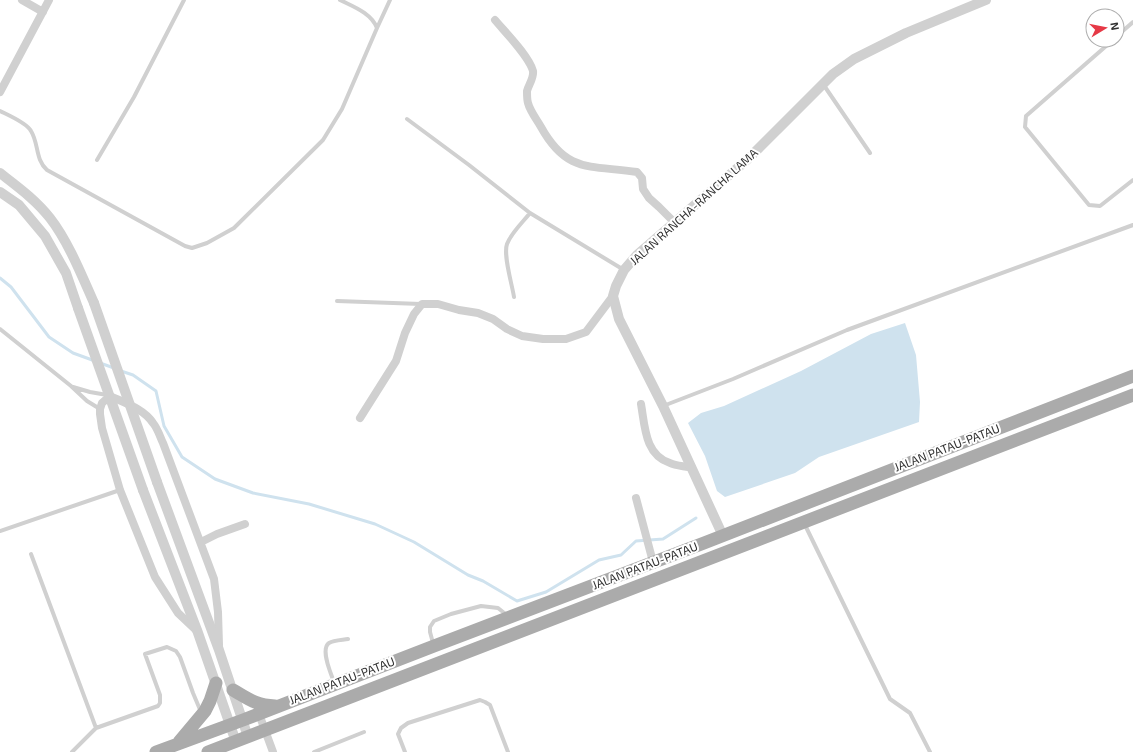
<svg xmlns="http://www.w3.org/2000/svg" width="1133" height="752" font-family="'Exo 2',sans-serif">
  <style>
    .water { fill: #cfe2ee }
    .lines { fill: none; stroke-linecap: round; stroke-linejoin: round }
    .stream { stroke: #cfe2ee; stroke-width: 3 }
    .service { stroke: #d0d0d0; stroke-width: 4 }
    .minor { stroke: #d0d0d0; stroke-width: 8 }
    .tertiary { stroke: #d0d0d0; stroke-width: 10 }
    .primary { stroke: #ababab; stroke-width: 13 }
    .tertiary-bridge { stroke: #d0d0d0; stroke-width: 10 }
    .labels { text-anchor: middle; stroke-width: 4; stroke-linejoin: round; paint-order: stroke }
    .street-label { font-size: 12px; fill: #333; stroke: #fff }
  </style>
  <rect width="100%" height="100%" fill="#fff"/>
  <path class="water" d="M 905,323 L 916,355 L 920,402 L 919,422 L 819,457 L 795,473 L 725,497 L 717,491 L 705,456 L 688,423 L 701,413 L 724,406 L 801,371 L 871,334 Z"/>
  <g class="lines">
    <path class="stream" d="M 0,278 L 11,287 L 49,337 L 73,353 L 95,361
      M 100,363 L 114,368
      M 121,371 L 133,375 L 156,391 L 164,426 L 182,457 L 215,479 L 253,493 L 309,504 L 375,524 L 414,542 L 468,575 L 483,581 L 517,601 L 546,592 L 599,560 L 621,555 L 636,541 L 663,539 L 696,518"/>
    <path class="service" d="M 377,28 L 390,0
      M 1117,36 L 1133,22
      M 1113,40 L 1026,116 L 1025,127 L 1089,205 L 1100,206 L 1133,180
      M 823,84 L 870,153
      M 0,111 C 8,115 27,123 31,131 C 39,144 35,159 47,170 L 185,246 L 192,248 L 207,243 L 234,228 L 323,140 L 342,109 L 377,28 C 371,13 354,7 340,0
      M 407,119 L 469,165 L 530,213 L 624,270
      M 97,160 L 134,97 L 184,0
      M 514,297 C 512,284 503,255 507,244 C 511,233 523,222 530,213
      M 337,301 L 421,304
      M 0,329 L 71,386 L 87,401 L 100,409
      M 73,387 L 90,392 L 107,395
      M 663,406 L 733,379 L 847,330 L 1133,225
      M 804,523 L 890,699 L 910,713 L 930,752
      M 0,531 L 120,490
      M 31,554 L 96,728
      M 433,643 L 430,632 L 430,627 L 434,621 L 451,614 L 481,606 L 498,608 L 508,616
      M 334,682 C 331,674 320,649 329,643 C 334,640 343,640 348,639
      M 72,752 L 96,728 L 158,706 L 160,703 L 160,695 L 145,654 L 167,647 L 176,651 L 180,657 L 193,693 L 201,712
      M 314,752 L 364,732
      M 405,752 L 398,734 L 401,728 L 408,723 L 480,700 L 485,702 L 490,705 L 508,752"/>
    <path class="minor" d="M 22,0 L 43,12
      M 495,20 C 505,32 529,56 533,71 C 534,78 529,84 527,91 C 527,94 527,100 528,103 C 530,111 537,120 541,127 C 567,174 591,165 637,172 L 642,178 L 643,189 L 649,198 L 659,207 L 675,223
      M 0,92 L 49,0
      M 641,404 C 645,427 645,455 670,463 C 676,466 685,466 692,468
      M 360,418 L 396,361 L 405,333 L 414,314 L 422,304 L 438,304 L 459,310 L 478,313 L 493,319 L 507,329 L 522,336 L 543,339 L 566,339 L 586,332 L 613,296
      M 636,498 L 653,562
      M 201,542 L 217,534 L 245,524
      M 196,630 L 178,613 L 155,577 L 120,490 L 102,428 L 100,414 L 100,409 L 102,403 L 110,396 C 125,403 144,409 153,423 C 158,429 160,437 163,443 L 214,579 L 218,612 L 219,645
      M 259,714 L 273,752"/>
    <path class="tertiary" d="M 0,173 C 18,187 36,200 50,218 C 68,241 82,276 94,303
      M 0,192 L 19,205 L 45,236 L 66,273 L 78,308
      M 157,482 L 219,650 L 248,737
      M 143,490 L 197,630 L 236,742
      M 723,536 L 663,406 L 619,319 L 613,296 L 616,286 L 624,270 L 637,255 L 749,158 L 833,74 L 854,59 L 906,33 L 986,0"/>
    <path class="primary" d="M 233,690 C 249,699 255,705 275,706
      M 179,742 L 205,711 L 210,701 L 216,683
      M 156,752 L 243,720 L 434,646 L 704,543 L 1133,376
      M 208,752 L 1133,395"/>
    <path class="tertiary-bridge" d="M 94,303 L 157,482
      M 78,308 L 143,490"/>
  </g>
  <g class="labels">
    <g class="street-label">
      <text transform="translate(694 207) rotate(-42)" y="4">JALAN RANCHA-RANCHA LAMA</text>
      <text transform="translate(947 448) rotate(-21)" y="4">JALAN PATAU-PATAU</text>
      <text transform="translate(645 566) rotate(-21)" y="4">JALAN PATAU-PATAU</text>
      <text transform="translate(342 681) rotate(-21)" y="4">JALAN PATAU-PATAU</text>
    </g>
  </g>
  <g transform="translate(1105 28) rotate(80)"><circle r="19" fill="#ffffff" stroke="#adadad"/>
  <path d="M0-3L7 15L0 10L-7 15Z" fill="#e63946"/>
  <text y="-6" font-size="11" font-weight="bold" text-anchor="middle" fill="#333333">N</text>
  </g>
</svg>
